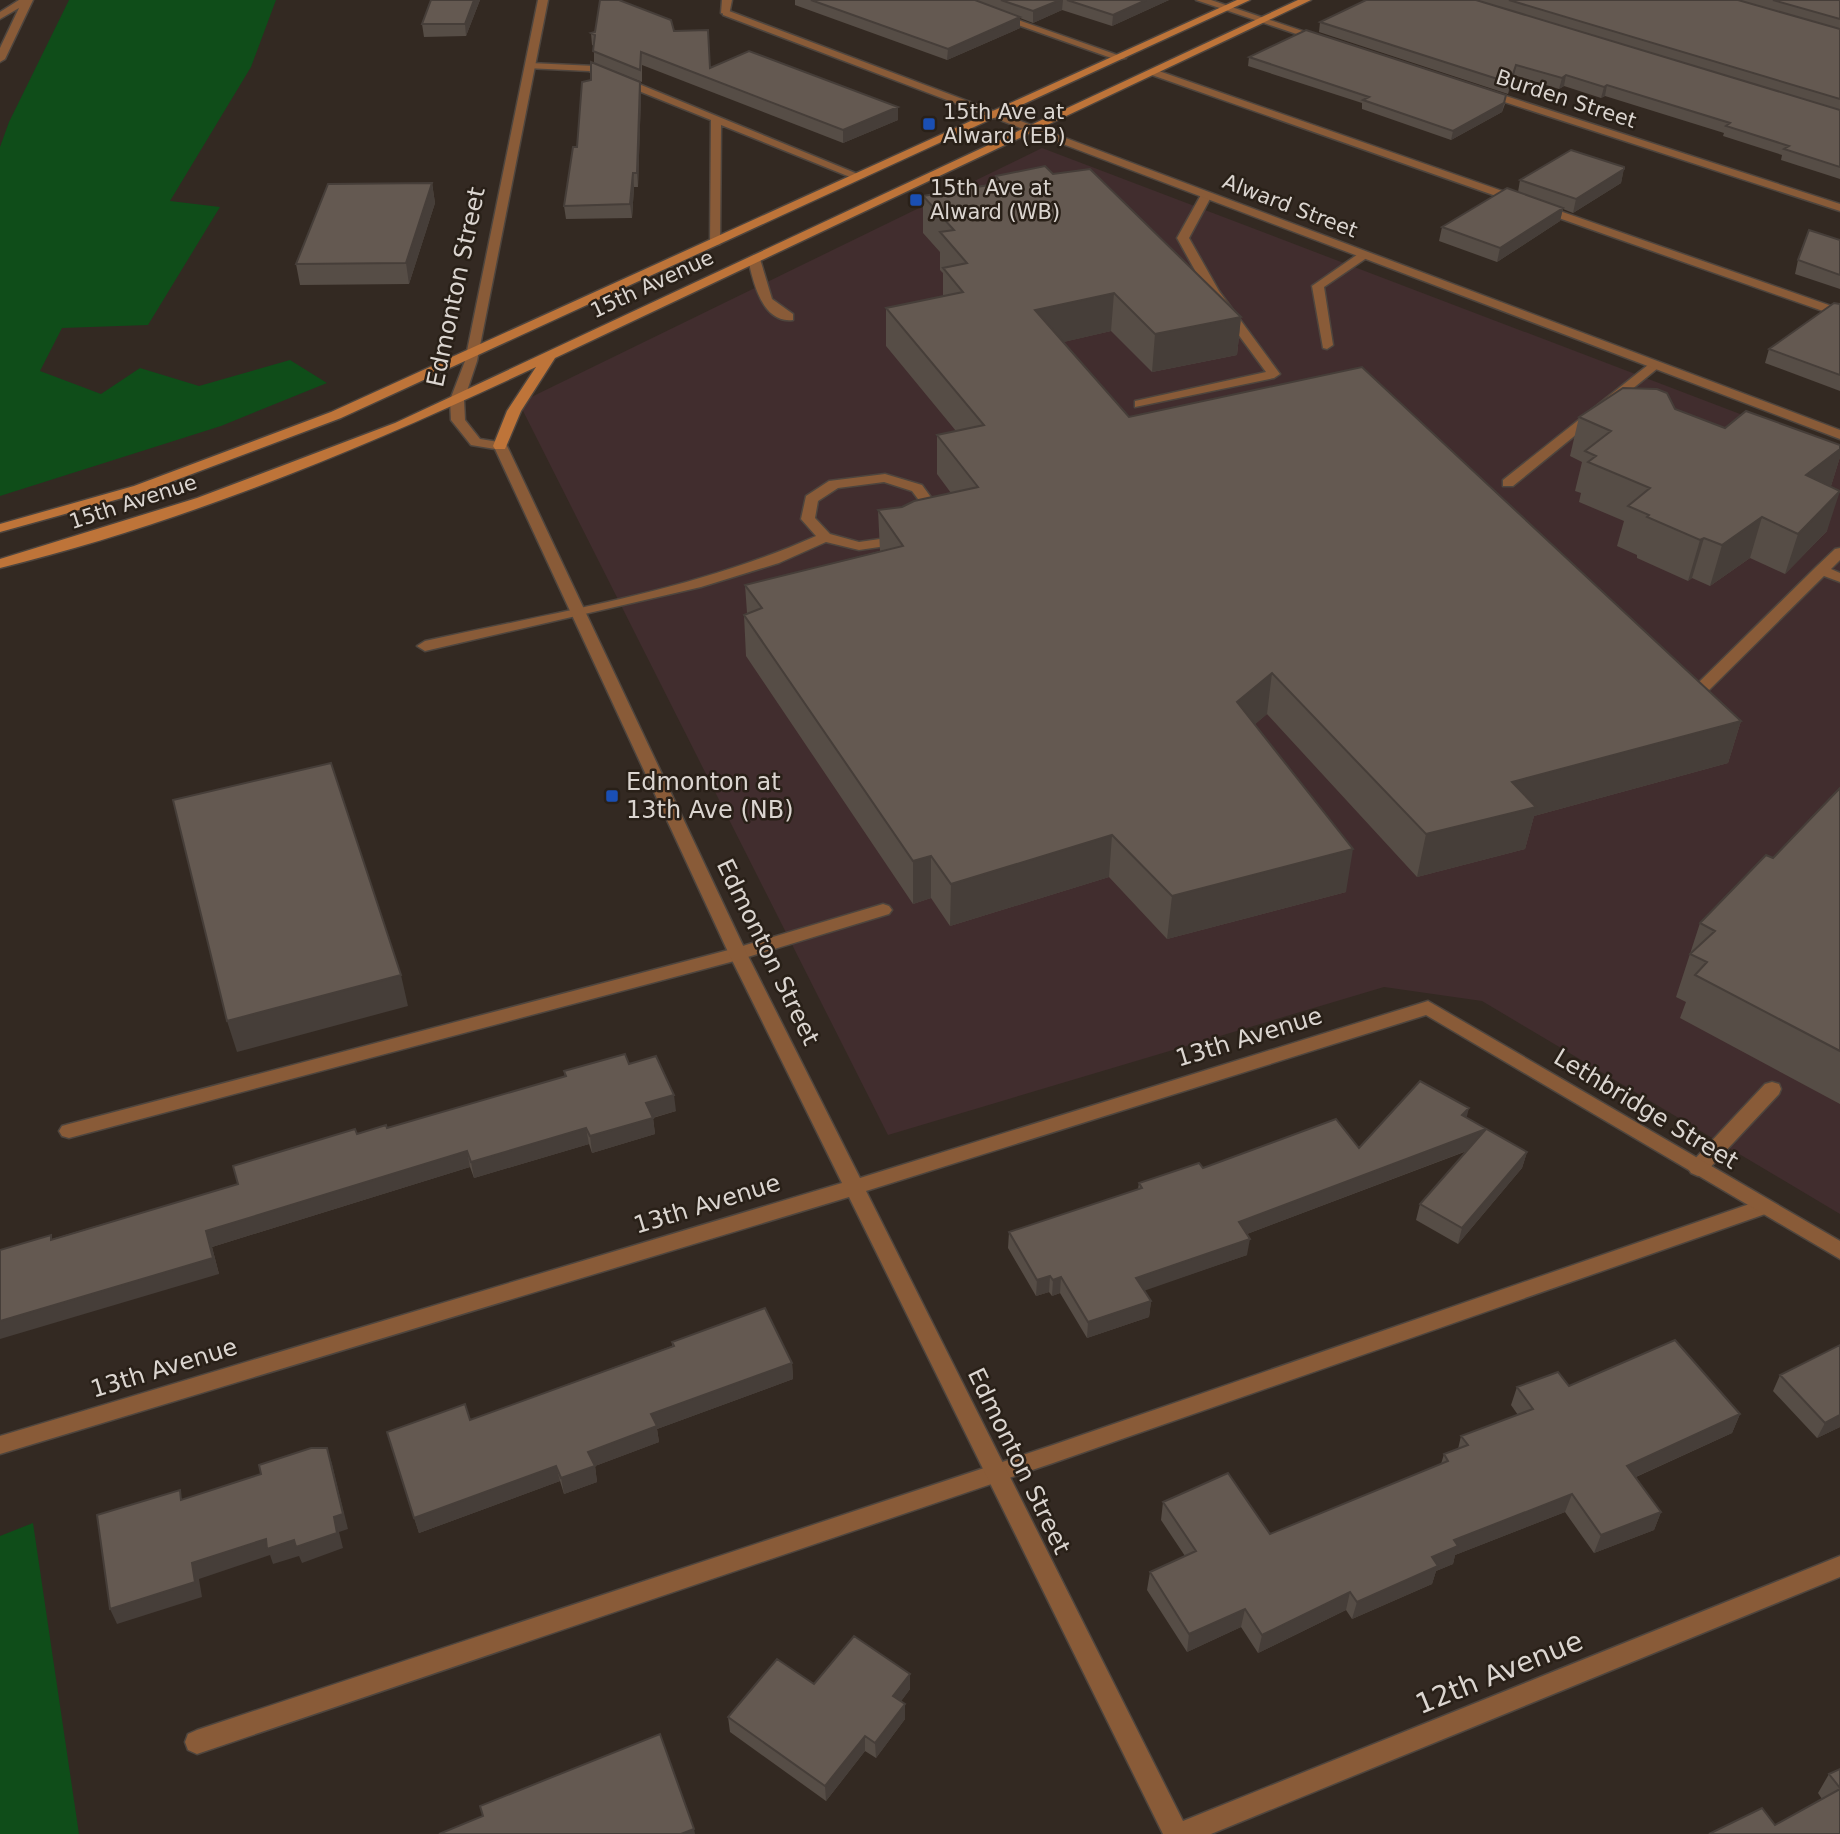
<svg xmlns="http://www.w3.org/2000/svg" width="1840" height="1834" font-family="'DejaVu Sans',sans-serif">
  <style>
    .medical { fill: #412d2e }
    .green { fill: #0f4d19 }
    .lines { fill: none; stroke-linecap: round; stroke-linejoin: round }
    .service-casing { stroke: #4e453e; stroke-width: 3 }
    .minor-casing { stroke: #4e453e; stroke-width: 3 }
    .tertiary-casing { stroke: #4e453e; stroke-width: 3 }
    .secondary-casing { stroke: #4e453e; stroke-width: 3 }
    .service { fill: #895b38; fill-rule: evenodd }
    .minor { fill: #895b38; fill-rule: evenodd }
    .tertiary { fill: #895b38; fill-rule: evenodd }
    .secondary { fill: #be7439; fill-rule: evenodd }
    .wall { fill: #564d46 }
    .shaded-wall { fill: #463e39 }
    .building { fill: #645951; stroke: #463e39; stroke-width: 2 }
    .transit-dot { fill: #1a4fb4; stroke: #292018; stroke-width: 2.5 }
    .labels { text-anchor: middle; stroke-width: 5; stroke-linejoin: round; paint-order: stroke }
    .far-street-label { font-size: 21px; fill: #dbd5d0; stroke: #292018 }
    .far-poi-label { font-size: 21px; fill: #dbd5d0; stroke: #292018; text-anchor: start }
    .street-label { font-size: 24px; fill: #dbd5d0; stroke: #292018 }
    .poi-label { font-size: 24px; fill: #dbd5d0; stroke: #292018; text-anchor: start }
    .near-street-label { font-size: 28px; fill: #dbd5d0; stroke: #292018 }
  </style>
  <rect width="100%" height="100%" fill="#332922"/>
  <path class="medical" d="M 1042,148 L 1840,452 L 1840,1214 L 1482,1001 L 1384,987 L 888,1135 L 519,403 Z"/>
  <path class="green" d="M 69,0 L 276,0 L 251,67 L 170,201 L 220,207 L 148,325 L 62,328 L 40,371 L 101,394 L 140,368 L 199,386 L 290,360 L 327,383 L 221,426 L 0,496 L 0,147 L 9,122 Z
    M 33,1523 L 79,1834 L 0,1834 L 0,1536 Z"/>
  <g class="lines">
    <g class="service-casing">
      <path id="service" d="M 722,0 L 732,0 L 729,15 L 721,13 Z
        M 947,0 L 961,0 L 1126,58 L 1117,60 Z
        M 530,63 L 595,66 L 865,177 L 855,179 L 721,125 L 720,244 L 710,247 L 711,120 L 589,71 L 526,68 L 526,64 Z
        M 1153,69 L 1840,309 L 1840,317 L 1149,74 L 1148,72 Z
        M 1202,193 L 1212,195 L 1189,238 L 1219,291 L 1280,374 L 1274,378 L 1135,407 L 1135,401 L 1266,372 L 1207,292 L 1177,238 Z
        M 1361,252 L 1371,255 L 1324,287 L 1333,345 L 1327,349 L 1323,348 L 1312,286 Z
        M 754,255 L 760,259 L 772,299 L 793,314 L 793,320 C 762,324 753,281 748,259 Z
        M 1653,361 L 1658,362 L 1658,368 L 1513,486 L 1503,486 L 1503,480 Z
        M 885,474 L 922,485 L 938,507 L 932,522 L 927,523 L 920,519 L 924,507 L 912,491 L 884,482 L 838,488 L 818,501 L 815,518 L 830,534 L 859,542 L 901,536 L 908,540 L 906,543 L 859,550 L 826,542 L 779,563 L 701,587 L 425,651 L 417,646 L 425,641 C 556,612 693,591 816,536 L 801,519 L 806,496 L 829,481 Z
        M 1840,548 L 1840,560 L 1831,569 L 1840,573 L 1840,582 L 1824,576 L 1705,694 L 1693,694 L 1691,691 L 1693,688 L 1816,567 L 1835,549 Z
        M 883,904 L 889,906 L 892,910 L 889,914 L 738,960 L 69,1138 L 62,1136 L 59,1131 L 62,1126 L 69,1124 L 736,948 Z
        M 1772,1082 L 1779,1084 L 1781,1089 L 1779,1094 L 1705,1173 L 1698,1176 L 1691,1173 L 1688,1168 L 1691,1163 L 1765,1084 Z
        M 1764,1199 L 1771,1202 L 1774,1207 L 1771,1212 L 1053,1463 L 197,1754 L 188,1750 L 185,1742 L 188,1734 L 197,1730 L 1053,1445 Z"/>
    </g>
    <g class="minor-casing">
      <path id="minor" d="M 538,0 L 548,0 L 477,361 L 464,400 L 465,420 L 480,439 L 505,443 L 507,446 L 747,954 L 860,1178 L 1428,1001 L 1840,1241 L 1840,1259 L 1426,1015 L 866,1191 L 1183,1821 L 1840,1556 L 1840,1577 L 1211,1834 L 1163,1834 L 849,1197 L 0,1454 L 0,1436 L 842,1183 L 729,954 L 495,449 L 471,445 L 451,420 L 450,400 L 465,361 Z
        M 1196,0 L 1211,0 L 1329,40 L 1320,42 Z
        M 723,11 L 729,11 L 1840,430 L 1840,439 L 723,15 Z
        M 1484,89 L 1840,204 L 1840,211 L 1480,94 L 1479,92 Z"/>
    </g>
    <g class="tertiary-casing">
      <path id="tertiary" d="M 19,0 L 33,0 L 5,59 L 0,62 L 0,48 L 19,8 L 0,19 L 0,12 Z"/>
    </g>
    <g class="secondary-casing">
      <path id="secondary" d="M 1237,0 L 1250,0 L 341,418 L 144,492 L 0,532 L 0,524 L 134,486 L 331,412 Z
        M 1298,0 L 1311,0 L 555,358 L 521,411 L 505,449 L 495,449 L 493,446 L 507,411 L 536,367 C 364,448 186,522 0,568 L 0,559 L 197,498 L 395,423 Z"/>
    </g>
    <use href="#service" class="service"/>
    <use href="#minor" class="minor"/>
    <use href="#tertiary" class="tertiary"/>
    <use href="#secondary" class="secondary"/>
  </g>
  <path class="wall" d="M 431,0 L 480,0 L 466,36 L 424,37 L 422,24 Z
    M 795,0 L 1169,0 L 1112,26 L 1062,10 L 1033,23 L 1020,18 L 1020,28 L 947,60 L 795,5 Z
    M 1366,0 L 1840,0 L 1840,179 L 1781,160 L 1782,155 L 1723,136 L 1724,133 L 1605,96 L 1601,98 L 1564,86 L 1559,89 L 1514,75 L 1508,94 L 1319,32 L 1320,22 Z
    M 674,31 L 710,68 L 898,107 L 898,120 L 843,143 L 642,65 L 642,82 L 594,63 L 594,46 L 592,45 L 591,33 Z
    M 1249,57 L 1505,104 L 1502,112 L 1451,140 L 1362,109 L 1362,103 L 1248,66 Z
    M 640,82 L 641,95 L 638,187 L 634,187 L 632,218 L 566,219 L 564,206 L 577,147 Z
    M 1624,167 L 1621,183 L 1573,213 L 1563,209 L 1560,221 L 1497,262 L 1439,241 L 1442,227 L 1518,192 L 1520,180 Z
    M 1053,174 L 1241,317 L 1237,355 L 1152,372 L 1111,331 L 1063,342 L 1129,417 L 1741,721 L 1728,763 L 1534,816 L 1525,849 L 1417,877 L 1267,714 L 1255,724 L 1346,892 L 1167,939 L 1109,877 L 950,926 L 931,898 L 913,904 L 746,656 L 744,615 L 747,613 L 745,585 L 880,551 L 878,510 L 902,507 L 951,493 L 937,474 L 937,435 L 956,431 L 886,346 L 886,308 L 943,297 L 943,273 L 940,270 L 940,252 L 923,233 L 923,196 L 996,183 L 996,176 Z
    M 432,183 L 435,203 L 409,284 L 300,285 L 296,264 Z
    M 1840,240 L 1840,289 L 1795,274 L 1798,260 Z
    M 1840,304 L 1840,391 L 1765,363 L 1769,349 Z
    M 1675,409 L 1725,428 L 1840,445 L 1840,457 L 1831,486 L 1827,531 L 1785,574 L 1750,558 L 1710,586 L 1692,578 L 1688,581 L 1637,558 L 1637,555 L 1617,546 L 1624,521 L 1579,502 L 1581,493 L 1575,491 L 1582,462 L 1570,456 L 1579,417 Z
    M 1840,788 L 1840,1104 L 1680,1018 L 1686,1002 L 1676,997 L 1700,923 L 1773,858 Z
    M 629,1064 L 676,1111 L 653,1118 L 655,1134 L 592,1153 L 589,1144 L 474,1178 L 470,1167 L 212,1247 L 219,1274 L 52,1239 L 238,1184 L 387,1128 L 565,1077 L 564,1071 Z
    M 1467,1118 L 1527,1152 L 1522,1168 L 1458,1244 L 1416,1220 L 1420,1204 L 1467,1151 L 1247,1234 L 1247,1255 L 1144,1290 L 1151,1301 L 1149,1317 L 1087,1338 L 1060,1293 L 1052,1296 L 1049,1292 L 1036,1296 L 1008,1248 L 1009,1232 L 1138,1189 L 1139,1183 L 1203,1168 L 1359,1148 Z
    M 672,1342 L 792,1363 L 793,1379 L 657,1429 L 659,1442 L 595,1466 L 597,1482 L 564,1494 L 560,1481 L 419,1533 L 387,1432 L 470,1420 L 672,1346 Z
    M 1840,1345 L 1840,1427 L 1817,1438 L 1773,1391 L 1780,1375 Z
    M 1569,1386 L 1740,1414 L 1732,1433 L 1636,1477 L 1661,1512 L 1654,1530 L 1594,1553 L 1565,1512 L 1455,1555 L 1453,1564 L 1436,1571 L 1432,1584 L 1352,1619 L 1346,1610 L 1258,1653 L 1241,1627 L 1187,1652 L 1147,1590 L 1150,1572 L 1185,1556 L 1161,1520 L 1163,1502 L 1270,1534 L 1441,1464 L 1444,1454 L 1458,1449 L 1461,1436 L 1518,1415 L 1511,1405 L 1517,1387 Z
    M 814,1684 L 910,1689 L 901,1701 L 905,1704 L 905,1719 L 876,1758 L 865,1751 L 826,1801 L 730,1732 L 728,1717 Z
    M 1840,1769 L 1840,1834 L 1775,1825 L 1822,1799 L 1818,1793 L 1829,1774 Z"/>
  <path class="shaded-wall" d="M 474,0 L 480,0 L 466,36 L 465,24 Z
    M 1060,0 L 1063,0 L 1062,10 L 1033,23 L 1033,11 Z
    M 1146,0 L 1169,0 L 1112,26 L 1113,15 Z
    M 1020,17 L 1020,28 L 947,60 L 948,49 Z
    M 1516,65 L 1514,75 L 1508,94 L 1510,83 Z
    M 1566,75 L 1564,86 L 1559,89 L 1562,78 Z
    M 640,82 L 641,95 L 638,187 L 637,173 Z
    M 1607,85 L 1605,96 L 1601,98 L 1604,87 Z
    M 1506,95 L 1502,112 L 1451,140 L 1453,131 Z
    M 898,107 L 898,120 L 843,143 L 843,130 Z
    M 1624,169 L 1621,183 L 1573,213 L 1576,199 Z
    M 633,173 L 634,187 L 632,218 L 630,204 Z
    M 432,183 L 435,203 L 409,284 L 406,263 Z
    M 1563,208 L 1560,221 L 1497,262 L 1500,248 Z
    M 1114,293 L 1111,331 L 1034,349 L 1035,310 Z
    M 1241,317 L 1237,355 L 1152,372 L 1155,334 Z
    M 1840,449 L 1840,457 L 1831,486 L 1806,475 Z
    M 1840,491 L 1827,531 L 1785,574 L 1798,534 Z
    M 1762,517 L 1750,558 L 1710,586 L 1722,545 Z
    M 1704,538 L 1692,578 L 1688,581 L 1700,540 Z
    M 1272,673 L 1267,714 L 1232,744 L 1237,702 Z
    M 1741,721 L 1728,763 L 1534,816 L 1525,849 L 1417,877 L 1426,834 L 1512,782 Z
    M 1112,835 L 1109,877 L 950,926 L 951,884 Z
    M 1353,849 L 1346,892 L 1167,939 L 1172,896 Z
    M 931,856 L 931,898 L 913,904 L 913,861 Z
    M 401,975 L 408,1006 L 237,1052 L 227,1021 Z
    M 674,1095 L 676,1111 L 648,1119 L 646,1103 Z
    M 1469,1108 L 1465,1124 L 1462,1115 Z
    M 653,1118 L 655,1134 L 592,1153 L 590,1136 Z
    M 586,1128 L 589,1144 L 474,1178 L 471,1162 Z
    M 1486,1129 L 1482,1145 L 1236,1238 L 1239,1222 Z
    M 467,1151 L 470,1167 L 212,1247 L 219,1274 L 0,1339 L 0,1321 L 206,1231 Z
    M 1527,1152 L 1522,1168 L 1458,1244 L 1462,1228 Z
    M 1250,1239 L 1247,1255 L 1135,1294 L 1136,1278 Z
    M 1050,1276 L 1049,1292 L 1036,1296 L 1037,1280 Z
    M 1061,1277 L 1060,1293 L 1052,1296 L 1053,1280 Z
    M 1151,1301 L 1149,1317 L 1087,1338 L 1088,1322 Z
    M 792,1363 L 793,1379 L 657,1429 L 659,1442 L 595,1466 L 597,1482 L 564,1494 L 561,1478 L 588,1452 L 651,1414 Z
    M 1740,1414 L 1732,1433 L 1620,1484 L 1627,1466 Z
    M 1840,1415 L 1840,1427 L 1817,1438 L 1825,1423 Z
    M 327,1448 L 332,1464 L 348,1529 L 339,1532 L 343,1548 L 302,1563 L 299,1556 L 273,1564 L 270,1555 L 199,1579 L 202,1597 L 117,1624 L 110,1609 L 192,1563 L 266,1539 L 294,1540 L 334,1517 Z
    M 556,1466 L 560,1481 L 419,1533 L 414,1518 Z
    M 1572,1494 L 1565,1512 L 1455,1555 L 1453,1564 L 1436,1571 L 1432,1584 L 1352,1619 L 1357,1602 L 1432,1557 L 1454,1540 Z
    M 1661,1512 L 1654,1530 L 1594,1553 L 1601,1535 Z
    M 1350,1592 L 1346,1610 L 1258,1653 L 1262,1635 Z
    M 1245,1609 L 1241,1627 L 1187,1652 L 1189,1634 Z
    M 910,1674 L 910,1689 L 894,1711 L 893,1696 Z
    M 905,1704 L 905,1719 L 876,1758 L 875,1743 Z
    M 865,1736 L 865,1751 L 826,1801 L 825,1786 Z
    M 694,1829 L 695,1834 L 681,1834 Z"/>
  <path class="building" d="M 431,0 L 474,0 L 465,24 L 422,24 Z
    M 600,0 L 619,0 L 671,20 L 674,31 L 708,30 L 710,68 L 749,51 L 898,107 L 843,130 L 641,52 L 640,70 L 593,51 L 595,35 L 591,33 L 595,32 Z
    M 811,0 L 975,0 L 1020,17 L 948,49 Z
    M 1001,0 L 1060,0 L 1033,11 Z
    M 1067,0 L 1146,0 L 1113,15 Z
    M 1366,0 L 1476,0 L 1840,110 L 1840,167 L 1784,149 L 1789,146 L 1726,126 L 1730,123 L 1607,85 L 1604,87 L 1566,75 L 1562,78 L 1516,65 L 1510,83 L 1320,22 Z
    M 1509,0 L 1738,0 L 1840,29 L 1840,99 Z
    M 1773,0 L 1840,0 L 1840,19 Z
    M 1306,30 L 1506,95 L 1504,103 L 1453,131 L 1363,100 L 1369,97 L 1249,57 Z
    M 591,62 L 640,82 L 637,173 L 633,173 L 630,204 L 564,206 L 573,147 L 577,147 L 582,82 L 591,80 Z
    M 1571,150 L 1624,167 L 1624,169 L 1576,199 L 1520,180 Z
    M 1045,166 L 1053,174 L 1090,169 L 1241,317 L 1155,334 L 1114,293 L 1035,310 L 1129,417 L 1362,367 L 1741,721 L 1512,782 L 1536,807 L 1426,834 L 1272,673 L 1237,702 L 1353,849 L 1172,896 L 1112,835 L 951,884 L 931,856 L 913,861 L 744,615 L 762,608 L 745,585 L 903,546 L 878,510 L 902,507 L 914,501 L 978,487 L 937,435 L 984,425 L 886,308 L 963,292 L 943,268 L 967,263 L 940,232 L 954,230 L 923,196 L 1001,183 L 996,176 Z
    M 432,183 L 406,263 L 296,264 L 328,184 Z
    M 1507,188 L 1563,208 L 1500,248 L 1442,227 Z
    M 1809,230 L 1840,240 L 1840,275 L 1798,260 Z
    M 1834,303 L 1840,304 L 1840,375 L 1769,349 Z
    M 1623,388 L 1657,389 L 1667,393 L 1675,409 L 1725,428 L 1746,411 L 1840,445 L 1840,449 L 1806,475 L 1840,491 L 1798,534 L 1762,517 L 1722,545 L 1704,538 L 1700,540 L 1647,517 L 1649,515 L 1628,506 L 1650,488 L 1588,462 L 1596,456 L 1585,451 L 1611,431 L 1579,417 Z
    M 331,763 L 401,975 L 227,1021 L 173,800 Z
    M 1840,788 L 1840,1051 L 1695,975 L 1707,962 L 1690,954 L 1715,931 L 1700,923 L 1766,855 L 1773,858 Z
    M 625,1054 L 629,1064 L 656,1056 L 674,1095 L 646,1103 L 653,1118 L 590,1136 L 586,1128 L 471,1162 L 467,1151 L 206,1231 L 213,1258 L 0,1321 L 0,1250 L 51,1235 L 51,1240 L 238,1184 L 233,1166 L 355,1129 L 357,1134 L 386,1125 L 387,1128 L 566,1076 L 564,1071 Z
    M 1420,1081 L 1469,1108 L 1462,1115 L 1527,1152 L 1462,1228 L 1420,1204 L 1486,1129 L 1239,1222 L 1250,1239 L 1136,1278 L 1151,1301 L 1088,1322 L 1061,1277 L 1053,1280 L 1050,1276 L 1037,1280 L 1009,1232 L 1142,1188 L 1139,1183 L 1199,1163 L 1203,1168 L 1336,1119 L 1359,1148 Z
    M 765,1308 L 792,1363 L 651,1414 L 657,1426 L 588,1452 L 595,1466 L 561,1478 L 556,1466 L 414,1518 L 387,1432 L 465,1404 L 470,1420 L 674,1346 L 672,1342 Z
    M 1675,1340 L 1740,1414 L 1627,1466 L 1661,1512 L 1601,1535 L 1572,1494 L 1454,1540 L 1458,1546 L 1432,1557 L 1438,1566 L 1357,1602 L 1350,1592 L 1262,1635 L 1245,1609 L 1189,1634 L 1150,1572 L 1196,1551 L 1163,1502 L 1228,1473 L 1270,1534 L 1448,1461 L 1444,1454 L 1468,1445 L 1461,1436 L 1533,1409 L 1517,1387 L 1558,1372 L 1569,1386 Z
    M 1840,1345 L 1840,1415 L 1825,1423 L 1780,1375 Z
    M 311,1448 L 327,1448 L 343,1514 L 334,1517 L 337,1533 L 296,1547 L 294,1540 L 267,1549 L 266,1539 L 192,1563 L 195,1582 L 110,1609 L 97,1515 L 180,1490 L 181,1500 L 261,1474 L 259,1465 Z
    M 854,1636 L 910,1674 L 893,1696 L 905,1704 L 875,1743 L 865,1736 L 825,1786 L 728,1717 L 777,1659 L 814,1684 Z
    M 660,1734 L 694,1829 L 681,1834 L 439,1834 L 483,1816 L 480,1806 Z
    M 1840,1769 L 1840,1788 L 1829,1774 Z
    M 1840,1789 L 1840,1834 L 1709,1834 L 1762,1808 L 1775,1825 Z"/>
  <g class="transit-dot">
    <rect x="922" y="117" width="14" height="14" rx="3.5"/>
    <rect x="909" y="193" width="14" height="14" rx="3.5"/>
    <rect x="605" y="789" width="14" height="14" rx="3.5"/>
  </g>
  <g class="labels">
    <g class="far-street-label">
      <text transform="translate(1566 99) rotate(18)" y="7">Burden Street</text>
      <text transform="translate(1290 206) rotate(21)" y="7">Alward Street</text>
      <text transform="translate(652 284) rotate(-25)" y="7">15th Avenue</text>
      <text transform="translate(133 502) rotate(-18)" y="7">15th Avenue</text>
    </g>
    <g class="far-poi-label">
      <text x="943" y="119">15th Ave at<tspan x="943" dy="24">Alward (EB)</tspan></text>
      <text x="930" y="195">15th Ave at<tspan x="930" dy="24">Alward (WB)</tspan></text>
    </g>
    <g class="street-label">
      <text transform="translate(456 287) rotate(-78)" y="8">Edmonton Street</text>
      <text transform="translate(768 952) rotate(64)" y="8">Edmonton Street</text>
      <text transform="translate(1249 1037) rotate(-17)" y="8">13th Avenue</text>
      <text transform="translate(1646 1109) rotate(31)" y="8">Lethbridge Street</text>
      <text transform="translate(707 1204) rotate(-17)" y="8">13th Avenue</text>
      <text transform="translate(164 1368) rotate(-17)" y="8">13th Avenue</text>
      <text transform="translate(1019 1461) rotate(64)" y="8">Edmonton Street</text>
    </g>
    <g class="poi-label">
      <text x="626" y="790">Edmonton at<tspan x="626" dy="28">13th Ave (NB)</tspan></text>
    </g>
    <g class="near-street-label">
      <text transform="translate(1499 1672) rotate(-22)" y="10">12th Avenue</text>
    </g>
  </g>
</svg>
